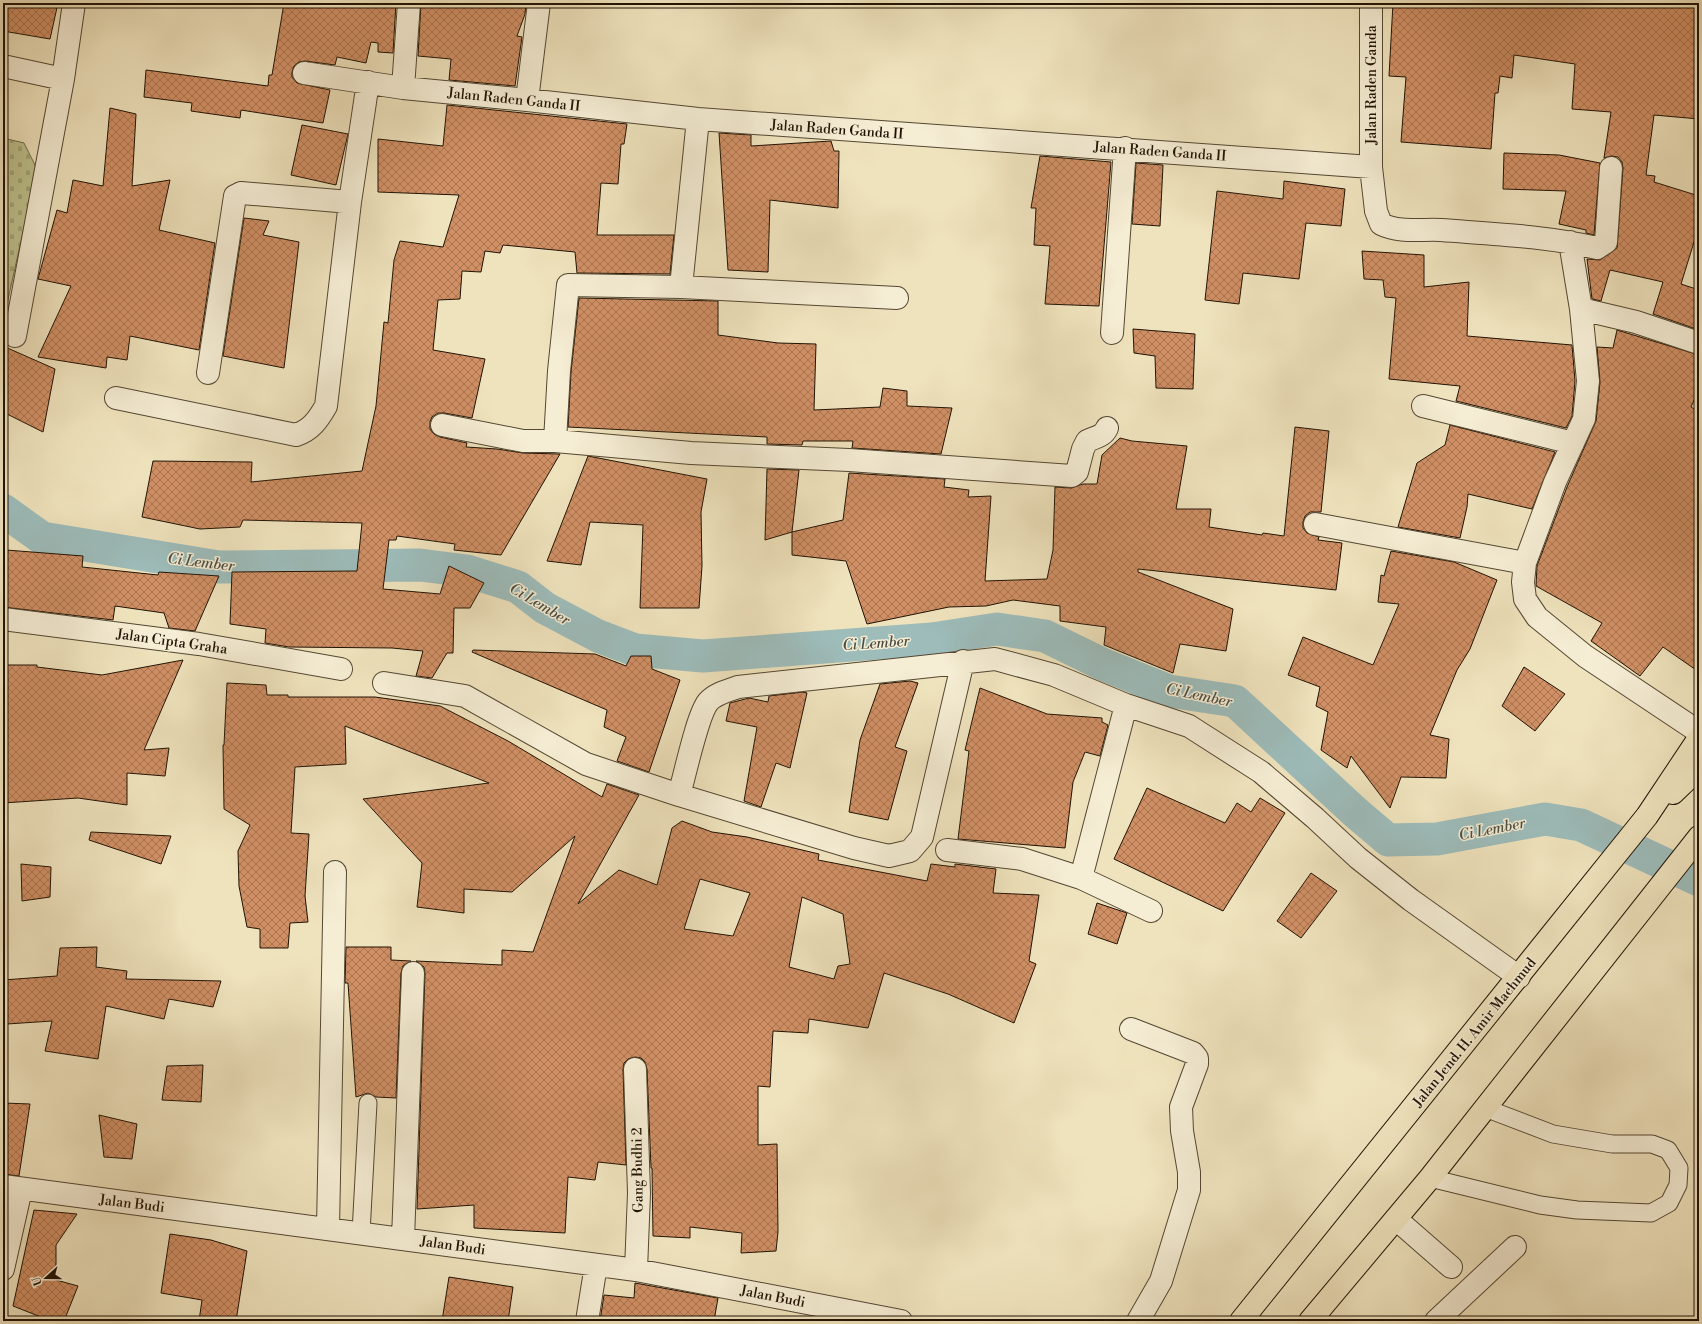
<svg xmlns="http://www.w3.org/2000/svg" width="1702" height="1324" font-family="'Libre Bodoni',serif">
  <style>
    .cemetery { fill: url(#cemetery-stones); stroke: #706a49 }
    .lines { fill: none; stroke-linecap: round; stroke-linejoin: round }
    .canal { stroke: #9dbcba; stroke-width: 33 }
    .building { fill: url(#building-cross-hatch); stroke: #211304; fill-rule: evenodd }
    .service-casing { stroke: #544732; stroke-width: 19 }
    .minor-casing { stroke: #544732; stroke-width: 24 }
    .trunk-casing { stroke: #211304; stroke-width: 24 }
    .service { stroke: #f5edd4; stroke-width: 17 }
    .minor { stroke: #f5edd4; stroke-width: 22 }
    .trunk { stroke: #efe3bd; stroke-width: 22 }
    .labels { text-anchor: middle; stroke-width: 3; stroke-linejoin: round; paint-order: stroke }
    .street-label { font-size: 14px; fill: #211304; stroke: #f5edd4 }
    .water-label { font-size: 15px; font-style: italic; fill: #4c4e44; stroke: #f5edd4 }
  </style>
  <defs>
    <pattern id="cemetery-stones" width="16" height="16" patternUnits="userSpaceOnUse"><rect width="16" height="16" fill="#bec28e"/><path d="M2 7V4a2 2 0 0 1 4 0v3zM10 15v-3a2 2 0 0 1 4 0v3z" fill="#a3a679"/></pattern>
    <pattern id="building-cross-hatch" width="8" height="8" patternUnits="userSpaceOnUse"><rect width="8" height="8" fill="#d08f64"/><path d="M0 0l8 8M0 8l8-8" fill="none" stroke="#a87450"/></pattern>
  </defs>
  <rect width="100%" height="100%" fill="#efe3bd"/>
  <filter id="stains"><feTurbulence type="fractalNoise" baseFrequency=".005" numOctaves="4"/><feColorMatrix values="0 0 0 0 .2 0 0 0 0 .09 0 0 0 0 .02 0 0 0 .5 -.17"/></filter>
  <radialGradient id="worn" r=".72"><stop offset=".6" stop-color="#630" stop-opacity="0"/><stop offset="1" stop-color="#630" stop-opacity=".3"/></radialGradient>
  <path class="cemetery" d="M 3,138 L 24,143 L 37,169 L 3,322 Z"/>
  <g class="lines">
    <path class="canal" d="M 3,510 L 42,538 L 219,567 L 420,565 L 467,571 L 518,587 L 545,608 L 598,636 L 635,650 L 703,656 L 932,639 L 997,629 L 1045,636 L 1102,664 L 1169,691 L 1235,701 L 1355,812 L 1388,840 L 1437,839 L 1545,819 L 1581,825 L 1699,880"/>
  </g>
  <path class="building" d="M 3,3 L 58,3 L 50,39 L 3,31 Z
    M 284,3 L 396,3 L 393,53 L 378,52 L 378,43 L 371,42 L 366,63 L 337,57 L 335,65 L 305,61 L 299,62 L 294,66 L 292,72 L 292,77 L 297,83 L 330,90 L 323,123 L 241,110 L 240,118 L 191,111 L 192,103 L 144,97 L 146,70 L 268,86 L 269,75 L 272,75 Z
    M 421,3 L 526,3 L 525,14 L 517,36 L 522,37 L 515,86 L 449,80 L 451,59 L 418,56 Z
    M 1393,3 L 1699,3 L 1699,119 L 1654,115 L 1646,175 L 1655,176 L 1654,182 L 1699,196 L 1699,226 L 1681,284 L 1699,290 L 1699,330 L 1653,314 L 1663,282 L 1610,270 L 1601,301 L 1592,299 L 1587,259 L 1600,260 L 1617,248 L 1623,168 L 1622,162 L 1618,157 L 1611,156 L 1604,158 L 1611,112 L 1572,109 L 1575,64 L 1514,55 L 1512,78 L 1500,76 L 1498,93 L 1495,93 L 1491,149 L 1401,142 L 1406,77 L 1389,76 Z
    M 447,105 L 627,124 L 624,144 L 621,144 L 618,184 L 601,183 L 597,235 L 674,235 L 670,274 L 577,273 L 575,252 L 503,245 L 500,253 L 485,251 L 481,272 L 462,271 L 460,299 L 438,300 L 433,350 L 485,359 L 472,418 L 444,413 L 438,413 L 432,417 L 430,422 L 430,429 L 434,434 L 440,437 L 467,443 L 466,447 L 497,449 L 523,453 L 560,454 L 501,555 L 454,550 L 455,544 L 397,536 L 396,540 L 389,540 L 383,589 L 440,594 L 449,566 L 484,583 L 470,608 L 454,608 L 453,653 L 447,653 L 432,678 L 416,676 L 423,651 L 392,648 L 289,647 L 265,643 L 266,629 L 230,624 L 232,572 L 357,571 L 362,523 L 243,520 L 240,527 L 200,529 L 142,517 L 153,461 L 252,462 L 251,482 L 362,471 L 376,406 L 384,322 L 388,323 L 394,260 L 400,241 L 443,247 L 459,195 L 378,192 L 378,139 L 443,146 Z
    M 110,108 L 136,114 L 132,186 L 170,180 L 159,230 L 215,243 L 199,350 L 130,336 L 127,360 L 107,357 L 106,368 L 38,357 L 71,286 L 38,279 L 57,210 L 67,213 L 73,180 L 103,186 Z
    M 302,125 L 348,134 L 336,185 L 291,175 Z
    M 719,133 L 751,135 L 751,146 L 831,141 L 834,151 L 839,151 L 838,208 L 770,200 L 768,272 L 728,270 Z
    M 1504,153 L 1559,155 L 1600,163 L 1594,235 L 1586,233 L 1586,230 L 1559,224 L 1566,191 L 1503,189 Z
    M 1040,156 L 1111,162 L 1099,306 L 1045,304 L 1050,246 L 1034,245 L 1036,208 L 1031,208 Z
    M 1136,163 L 1163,165 L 1160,226 L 1132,224 Z
    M 1284,181 L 1345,189 L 1341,226 L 1306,223 L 1299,279 L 1243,273 L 1239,304 L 1205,300 L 1217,191 L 1283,199 Z
    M 244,218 L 269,221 L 263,235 L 299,242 L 284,368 L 223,356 Z
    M 1362,251 L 1424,255 L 1424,287 L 1469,282 L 1467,336 L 1572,345 L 1575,381 L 1572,416 L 1566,428 L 1456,401 L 1460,386 L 1389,379 L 1396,298 L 1385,297 L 1383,280 L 1364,279 Z
    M 579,298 L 718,301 L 718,335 L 778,343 L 816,344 L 814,410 L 880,407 L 883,388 L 907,391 L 907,406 L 952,408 L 941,454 L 852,448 L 853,441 L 803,441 L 802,445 L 767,444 L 767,437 L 568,427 L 571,372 Z
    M 1133,329 L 1195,334 L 1193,389 L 1156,388 L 1155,356 L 1134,353 Z
    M 1617,330 L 1699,355 L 1699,389 L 1691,407 L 1699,412 L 1699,672 L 1663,647 L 1640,676 L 1591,641 L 1602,623 L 1536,586 L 1537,566 L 1567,487 L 1596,421 L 1600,382 L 1597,347 L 1613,348 Z
    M 3,346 L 55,369 L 43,432 L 3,412 Z
    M 1450,425 L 1555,452 L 1532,509 L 1468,494 L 1467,507 L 1460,538 L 1398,527 L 1417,463 L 1445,445 Z
    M 1295,427 L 1329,431 L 1321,512 L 1310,512 L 1305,516 L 1303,522 L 1303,528 L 1307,533 L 1319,537 L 1318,540 L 1342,543 L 1336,590 L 1138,569 L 1138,572 L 1233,609 L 1226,651 L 1180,644 L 1173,673 L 1104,645 L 1106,627 L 1060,621 L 1060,606 L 1013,600 L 986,606 L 949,607 L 867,624 L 846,561 L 792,555 L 792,532 L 843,520 L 849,473 L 945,479 L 944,487 L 969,490 L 968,497 L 991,496 L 985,581 L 1047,579 L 1053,550 L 1055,487 L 1071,488 L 1083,484 L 1097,484 L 1102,455 L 1120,438 L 1132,441 L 1187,446 L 1176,509 L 1211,509 L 1209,527 L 1262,535 L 1263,533 L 1284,536 Z
    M 588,456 L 707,479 L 701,512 L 702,566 L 699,608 L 640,608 L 643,525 L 590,522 L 581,565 L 547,561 Z
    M 767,469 L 799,470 L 792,532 L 765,540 Z
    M 6,550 L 83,556 L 82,567 L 158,575 L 159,572 L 219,576 L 195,631 L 169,628 L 164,613 L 115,606 L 113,620 L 3,607 Z
    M 1391,551 L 1454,562 L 1497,580 L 1470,649 L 1457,670 L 1430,735 L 1449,739 L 1446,778 L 1401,777 L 1390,808 L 1351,756 L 1347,768 L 1321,750 L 1328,712 L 1316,706 L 1320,687 L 1288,675 L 1303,637 L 1373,665 L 1399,604 L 1378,602 L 1381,575 L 1384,576 Z
    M 473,650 L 595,654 L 626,666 L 631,656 L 651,656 L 652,669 L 680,680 L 649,772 L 617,761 L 626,737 L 604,727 L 607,710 L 472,652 Z
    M 183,660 L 144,750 L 169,748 L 165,776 L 127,773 L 127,805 L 78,798 L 3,803 L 3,665 L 37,665 L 37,667 L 102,675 Z
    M 1524,667 L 1565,694 L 1535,731 L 1502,706 Z
    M 910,681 L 918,683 L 895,747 L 907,751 L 888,820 L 849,812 L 860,740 L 880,684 Z
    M 227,683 L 266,685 L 267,695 L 288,695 L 288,697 L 375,697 L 440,706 L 508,741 L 602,797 L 607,784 L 639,795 L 578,904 L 619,870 L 657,885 L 672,828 L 682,821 L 712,832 L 747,837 L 819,854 L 818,860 L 927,881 L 931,864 L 955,867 L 955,864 L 996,869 L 993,893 L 1039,895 L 1029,961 L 1036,964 L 1014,1023 L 948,994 L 884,973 L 868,1028 L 809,1019 L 808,1033 L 773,1031 L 770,1087 L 758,1086 L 758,1145 L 777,1144 L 778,1232 L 776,1251 L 741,1253 L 742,1233 L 690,1227 L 690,1238 L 653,1236 L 652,1168 L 651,1168 L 647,1069 L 645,1062 L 641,1058 L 635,1057 L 628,1059 L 624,1063 L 623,1069 L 626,1165 L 598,1162 L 595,1180 L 568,1177 L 565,1233 L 474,1228 L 474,1205 L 417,1209 L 425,973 L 424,967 L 416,961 L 502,965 L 502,950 L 533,952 L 575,836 L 512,892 L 464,889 L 464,913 L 417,907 L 422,863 L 363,799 L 489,783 L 345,726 L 346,764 L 295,767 L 291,833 L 309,834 L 305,896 L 308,922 L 290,923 L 288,948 L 260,948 L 260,929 L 247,927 L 239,886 L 238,851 L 250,825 L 224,809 L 223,745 L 224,745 ZM 700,879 L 750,893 L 733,936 L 684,929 ZM 802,897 L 843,914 L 850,964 L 838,966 L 834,979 L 789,967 Z
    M 980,688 L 1047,714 L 1102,718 L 1102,722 L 1108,725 L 1100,756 L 1085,752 L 1073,782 L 1065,848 L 958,839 L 969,751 L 965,750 Z
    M 803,692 L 807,693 L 790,768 L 776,763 L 761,807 L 744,801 L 757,727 L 726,721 L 730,703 L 749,698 L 768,702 L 769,696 Z
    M 1147,788 L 1225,823 L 1237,803 L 1251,812 L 1260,798 L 1285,813 L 1223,911 L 1114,859 Z
    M 91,832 L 171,836 L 161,864 L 89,840 Z
    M 21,864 L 51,867 L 50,897 L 22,901 Z
    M 1311,873 L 1337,891 L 1301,938 L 1277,921 Z
    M 1097,903 L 1127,913 L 1117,944 L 1088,934 Z
    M 97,947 L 96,967 L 127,971 L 126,979 L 221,981 L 213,1007 L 169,999 L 164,1019 L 106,1006 L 98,1059 L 45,1051 L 52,1021 L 7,1024 L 3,980 L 57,976 L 60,948 Z
    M 346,947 L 391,947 L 391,960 L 411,961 L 403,966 L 401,973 L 396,1098 L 376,1097 L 368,1093 L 356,1097 L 348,983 L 345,983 Z
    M 203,1065 L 201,1102 L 162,1100 L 167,1066 Z
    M 3,1103 L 30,1104 L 19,1176 L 3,1174 Z
    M 99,1115 L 137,1124 L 132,1159 L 104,1157 Z
    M 34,1210 L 77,1214 L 56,1245 L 56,1280 L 78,1286 L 64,1321 L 51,1321 L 13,1306 Z
    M 170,1234 L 211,1240 L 247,1251 L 236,1321 L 199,1321 L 202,1300 L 161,1293 Z
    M 449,1277 L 513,1287 L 508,1321 L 442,1321 Z
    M 635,1283 L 718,1298 L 714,1321 L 600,1321 L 604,1295 L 634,1298 Z"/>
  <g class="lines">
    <g class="service-casing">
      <path id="service" d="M 1430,1178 L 1540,1205 L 1577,1210 L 1651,1213 L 1669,1203 L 1678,1185 L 1679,1168 L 1668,1150 L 1652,1144 L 1612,1144 L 1553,1134 L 1485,1108
        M 361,1233 L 368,1103"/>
    </g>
    <g class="minor-casing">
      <path id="minor" d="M 1371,3 L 1371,167 L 1376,211 L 1381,224 C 1399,233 1421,229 1441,230 C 1493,234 1546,236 1597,248 L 1606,242 L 1611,168
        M 3,66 L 63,79
        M 304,73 L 403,88 L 527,100 L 698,119 L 1371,167
        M 403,88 L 409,3
        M 527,100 L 539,3
        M 1570,242 L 1581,309 L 1588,381 L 1584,419 L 1555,482 L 1525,563 L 1523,582 L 1525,599 L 1537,617 L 1585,656 L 1699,732
        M 681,287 L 698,119
        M 1581,309 L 1636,322 L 1699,343
        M 1112,333 L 1125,148
        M 15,336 L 63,79 L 74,3
        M 208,373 L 235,196 L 241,193 L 350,202
        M 116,398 L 296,435 C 311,430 318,420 326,406 L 350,202 L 368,82
        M 1423,406 L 1573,443
        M 442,425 L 523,441 L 555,441 L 691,453 L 849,460 L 1072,476 L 1077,472 L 1083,449 L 1087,441 C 1095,437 1103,437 1107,428
        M 555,441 L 559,371 L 568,285 L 681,287 L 897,298
        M 1315,524 L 1525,563
        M 3,619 L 199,644 L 341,669
        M 384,683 L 465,696 L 586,764 L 679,795 C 685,775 697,716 708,702 C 716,693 728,691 738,687 L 995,659 L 1054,675 L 1126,705 L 1189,726 L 1261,772 L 1315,818 L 1358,858 L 1411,900 L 1519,977
        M 679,795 L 854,848 L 889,856 L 910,851 L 922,837 L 963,661
        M 947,850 L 1022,859 L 1081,878 L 1151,911
        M 1081,878 L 1126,705
        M 1131,1029 L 1193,1053 L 1197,1058 L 1197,1064 L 1181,1107 L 1182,1131 L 1189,1172 L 1189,1190 L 1161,1281 L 1138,1321
        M 635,1069 L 639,1193 L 636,1270
        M 3,1186 L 636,1270 L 901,1321
        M 1396,1219 L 1451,1267
        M 328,1228 L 335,872
        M 403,1239 L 413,973
        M 3,1269 L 21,1189
        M 587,1321 L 596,1265
        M 1436,1321 L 1515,1247"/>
    </g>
    <g class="trunk-casing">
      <path id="trunk" d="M 1673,793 L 1699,768
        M 1241,1321 L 1647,816 L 1699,738
        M 1310,1321 L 1430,1178 L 1699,837"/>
    </g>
    <use href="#service" class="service"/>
    <use href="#minor" class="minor"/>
    <use href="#trunk" class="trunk"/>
  </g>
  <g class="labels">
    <g class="street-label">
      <text transform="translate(1371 85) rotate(-90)" y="5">Jalan Raden Ganda</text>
      <text transform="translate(514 99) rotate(6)" y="5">Jalan Raden Ganda II</text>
      <text transform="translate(837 129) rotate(4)" y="5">Jalan Raden Ganda II</text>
      <text transform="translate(1160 151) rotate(4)" y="5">Jalan Raden Ganda II</text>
      <text transform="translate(172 641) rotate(8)" y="5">Jalan Cipta Graha</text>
      <text transform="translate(1474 1032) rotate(-51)" y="5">Jalan Jend. H. Amir Machmud</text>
      <text transform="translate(637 1170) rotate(-91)" y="5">Gang Budhi 2</text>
      <text transform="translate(132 1203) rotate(7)" y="5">Jalan Budi</text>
      <text transform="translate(453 1245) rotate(8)" y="5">Jalan Budi</text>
      <text transform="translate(773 1296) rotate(11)" y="5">Jalan Budi</text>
    </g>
    <g class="water-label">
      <text transform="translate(201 562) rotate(7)" y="5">Ci Lember</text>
      <text transform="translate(540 604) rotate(31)" y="5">Ci Lember</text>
      <text transform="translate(876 643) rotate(-4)" y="5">Ci Lember</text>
      <text transform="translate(1199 695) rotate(12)" y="5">Ci Lember</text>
      <text transform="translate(1492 829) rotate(-11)" y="5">Ci Lember</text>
    </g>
  </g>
  <rect width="1702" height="1324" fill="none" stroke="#efe3bd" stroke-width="16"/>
  <rect x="4" y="4" width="1694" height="1316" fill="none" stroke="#211304" stroke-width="2"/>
  <rect x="8" y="8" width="1686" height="1308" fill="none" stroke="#211304"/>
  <g transform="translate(46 1278) rotate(249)" stroke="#f5edd4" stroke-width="3" paint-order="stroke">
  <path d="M0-3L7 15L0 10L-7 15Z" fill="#211304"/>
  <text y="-6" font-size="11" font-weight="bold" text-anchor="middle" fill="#211304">U</text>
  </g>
  <rect width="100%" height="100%" filter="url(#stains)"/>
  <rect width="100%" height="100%" fill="url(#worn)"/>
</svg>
